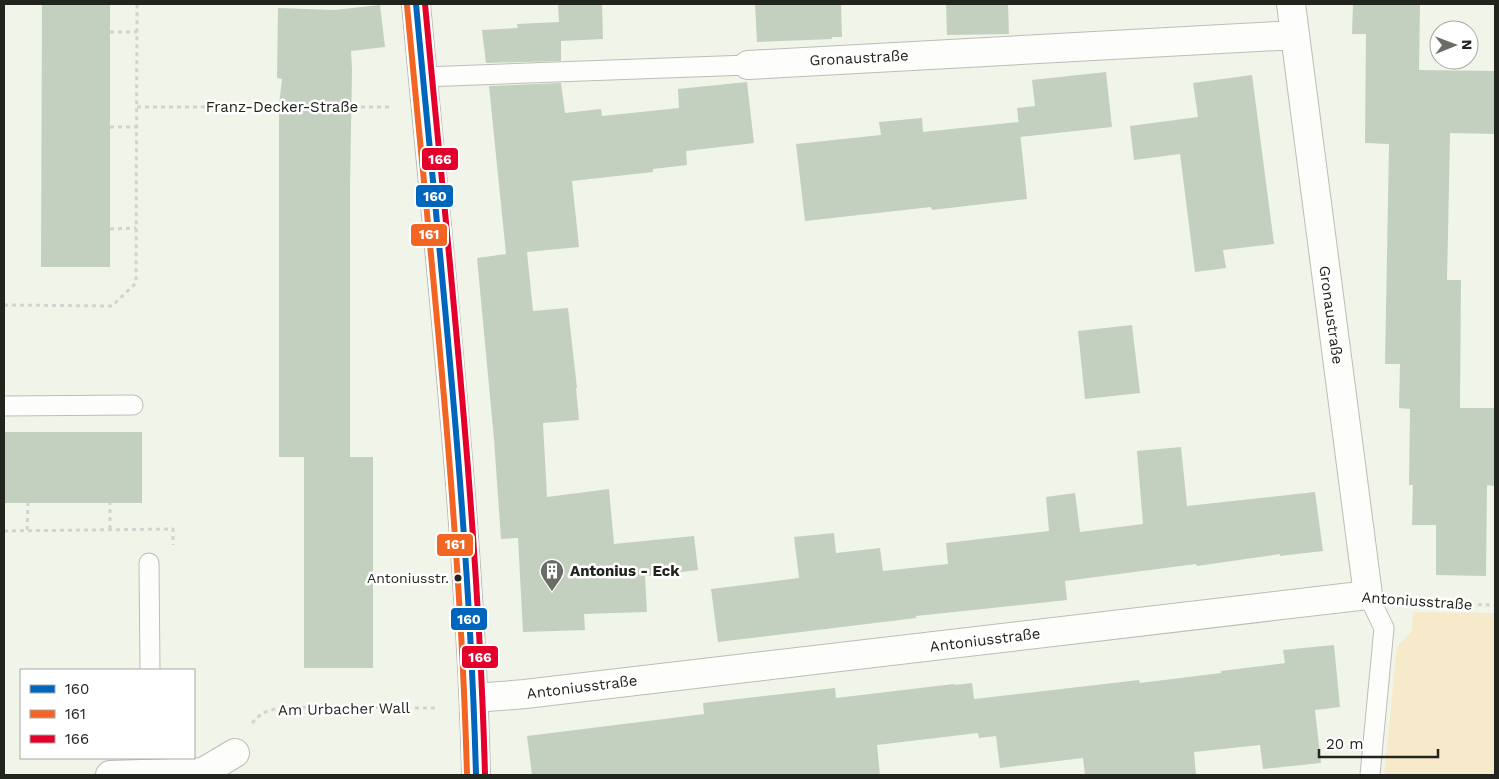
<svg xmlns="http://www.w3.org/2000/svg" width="1499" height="779" font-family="'Work Sans',sans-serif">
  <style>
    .green { fill: #f7eaca }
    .building { fill: #c3d0c0 }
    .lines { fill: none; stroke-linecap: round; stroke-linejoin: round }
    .service-casing { stroke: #bbbeb6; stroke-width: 21 }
    .minor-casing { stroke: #bbbeb6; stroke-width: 30 }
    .secondary-casing { stroke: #bbbeb6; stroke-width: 30 }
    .path { stroke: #d3d4d1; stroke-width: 3; stroke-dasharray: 4 4; stroke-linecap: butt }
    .service { stroke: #fdfdfc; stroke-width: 19 }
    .minor { stroke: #fdfdfc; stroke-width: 28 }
    .secondary { stroke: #fdfdfc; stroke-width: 28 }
    .bus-1-casing { stroke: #fff; stroke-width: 10 }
    .bus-2-casing { stroke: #fff; stroke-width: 10 }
    .bus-3-casing { stroke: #fff; stroke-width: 10 }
    .bus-1 { stroke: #0065bd; stroke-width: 6 }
    .bus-2 { stroke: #f26522; stroke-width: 6 }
    .bus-3 { stroke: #e4002b; stroke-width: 6 }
    .bus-dot { fill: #22251e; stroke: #fff; stroke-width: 2 }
    .labels { text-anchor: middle; stroke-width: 5; stroke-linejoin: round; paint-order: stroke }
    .bus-label { font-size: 14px; fill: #22251e; stroke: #fff; text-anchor: end }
    .street-label { font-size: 15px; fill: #22251e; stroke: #fff }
    .poi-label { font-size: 15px; font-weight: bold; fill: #22251e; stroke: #fff; text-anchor: start }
    .line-badge { stroke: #fff; stroke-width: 2 }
    .badge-label { font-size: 14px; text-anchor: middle; font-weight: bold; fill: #fff }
  </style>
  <rect width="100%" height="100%" fill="#f0f4e9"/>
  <path class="green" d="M 1413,612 L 1495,613 L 1495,775 L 1384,775 L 1397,647 L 1412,631 Z"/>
  <path class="building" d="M 42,4 L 110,4 L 110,267 L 41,267 Z
    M 558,4 L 602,4 L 603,39 L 561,41 L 561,61 L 486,63 L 482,30 L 518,28 L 517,24 L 559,22 Z
    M 755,4 L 841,4 L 842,37 L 832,37 L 832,39 L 757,42 Z
    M 946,4 L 1008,4 L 1009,34 L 947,35 Z
    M 1353,4 L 1420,4 L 1419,70 L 1495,71 L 1495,134 L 1450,133 L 1448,235 L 1447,280 L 1461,280 L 1460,408 L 1495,408 L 1494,486 L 1487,485 L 1486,576 L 1436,575 L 1436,525 L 1412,525 L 1413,485 L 1409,485 L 1410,409 L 1399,408 L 1400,364 L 1385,364 L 1389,144 L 1365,143 L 1366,34 L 1352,34 Z
    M 380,5 L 385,47 L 351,51 L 352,69 L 350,189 L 350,457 L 373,457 L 373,668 L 304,668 L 304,457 L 279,457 L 279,105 L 282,79 L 277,78 L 278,8 L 334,10 Z
    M 1106,72 L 1112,127 L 1020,137 L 1017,108 L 1035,106 L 1032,80 Z
    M 1252,75 L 1274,244 L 1223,250 L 1226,268 L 1195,272 L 1180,154 L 1134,160 L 1130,126 L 1198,117 L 1193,83 Z
    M 747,82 L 754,143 L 686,151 L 687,165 L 653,169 L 653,172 L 572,181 L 579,247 L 527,252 L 533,311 L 568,308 L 577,388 L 576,388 L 579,420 L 543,423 L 547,497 L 609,489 L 614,544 L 694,536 L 698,570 L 645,576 L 647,612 L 584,614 L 585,630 L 523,632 L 518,538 L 501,539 L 494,439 L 477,258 L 506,254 L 489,86 L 561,83 L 565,113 L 601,109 L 602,116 L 679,108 L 678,89 Z
    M 922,118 L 923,132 L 1019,122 L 1027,199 L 932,210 L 931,207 L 805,221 L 796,144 L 881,135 L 879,122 Z
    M 1132,325 L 1140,393 L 1085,399 L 1078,331 Z
    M 4,432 L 142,432 L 142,503 L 4,503 Z
    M 1181,447 L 1187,506 L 1315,492 L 1323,551 L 1280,556 L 1280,554 L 1197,566 L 1196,564 L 1065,581 L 1067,600 L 916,616 L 916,618 L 718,642 L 711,589 L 799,578 L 794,537 L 834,533 L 836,553 L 880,548 L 883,571 L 948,564 L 946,543 L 1049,531 L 1046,497 L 1075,493 L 1080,532 L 1143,524 L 1137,451 Z
    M 1334,645 L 1340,707 L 1315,710 L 1321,763 L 1263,769 L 1260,745 L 1194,752 L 1196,775 L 1085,775 L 1083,758 L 1000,768 L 996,736 L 979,738 L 978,733 L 877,745 L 880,775 L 532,775 L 527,736 L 704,714 L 703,703 L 835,688 L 836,698 L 954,684 L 955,685 L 972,683 L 974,699 L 1139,680 L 1140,683 L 1221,673 L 1221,671 L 1285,663 L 1283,650 Z"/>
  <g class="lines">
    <g class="service-casing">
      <path id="service" d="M 423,77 L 748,65
        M 4,406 L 133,405
        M 149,563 L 150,670
        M 1368,595 L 1384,628 L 1370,775"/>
    </g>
    <g class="minor-casing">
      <path id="minor" d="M 748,65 L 1295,35
        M 474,698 L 525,694 L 1368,595 L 1291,4
        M 110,775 L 203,772 L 235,753"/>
    </g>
    <g class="secondary-casing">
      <path id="secondary" d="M 416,4 C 431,168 448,331 461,496 C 468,589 474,682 476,775"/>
    </g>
    <path class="path" d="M 110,32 L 137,32
      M 137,107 L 390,107
      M 110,127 L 137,127
      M 110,229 L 136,228
      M 4,305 L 112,306 L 136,283 L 137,4
      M 110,529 L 110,503
      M 27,530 L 28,503
      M 4,531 L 173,529 L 173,545
      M 1406,601 L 1425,604 L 1495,605
      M 252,723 L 262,713 L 281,707 L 438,708"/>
    <use href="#service" class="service"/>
    <use href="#minor" class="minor"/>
    <use href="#secondary" class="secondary"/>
    <g class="bus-1-casing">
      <path id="bus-1" d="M 416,4 C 440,261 469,517 476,775"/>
    </g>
    <g class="bus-2-casing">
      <path id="bus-2" d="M 407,5 C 431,261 460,518 467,775"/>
    </g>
    <g class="bus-3-casing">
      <path id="bus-3" d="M 425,4 C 449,260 478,517 485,775"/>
    </g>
    <use href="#bus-1" class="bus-1"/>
    <use href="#bus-2" class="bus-2"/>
    <use href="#bus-3" class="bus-3"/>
  </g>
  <defs>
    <g id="building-pin" transform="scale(1.25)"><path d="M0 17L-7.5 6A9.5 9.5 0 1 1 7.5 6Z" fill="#6a6d65" stroke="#fff"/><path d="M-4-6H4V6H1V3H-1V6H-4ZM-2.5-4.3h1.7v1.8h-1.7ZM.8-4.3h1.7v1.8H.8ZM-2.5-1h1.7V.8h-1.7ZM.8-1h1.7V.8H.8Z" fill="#fff"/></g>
  </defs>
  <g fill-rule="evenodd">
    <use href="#building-pin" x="552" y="571"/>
  </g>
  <circle class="bus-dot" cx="458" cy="578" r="4.5"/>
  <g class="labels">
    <g class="bus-label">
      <text x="449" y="583">Antoniusstr.</text>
    </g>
    <g class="street-label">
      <text transform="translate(859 58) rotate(-3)" y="5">Gronaustraße</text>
      <text x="282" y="112">Franz-Decker-Straße</text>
      <text transform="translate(1331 315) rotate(82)" y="5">Gronaustraße</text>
      <text transform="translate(1417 601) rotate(4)" y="5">Antoniusstraße</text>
      <text transform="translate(985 640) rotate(-7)" y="5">Antoniusstraße</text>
      <text transform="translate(582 687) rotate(-7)" y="5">Antoniusstraße</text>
      <text transform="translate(344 709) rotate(-1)" y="5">Am Urbacher Wall</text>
    </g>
    <g class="poi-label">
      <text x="570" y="576">Antonius - Eck</text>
    </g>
  </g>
  <g class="line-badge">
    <rect x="421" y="147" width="38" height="24" rx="5" fill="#e4002b"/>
    <rect x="415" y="184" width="39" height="24" rx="5" fill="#0065bd"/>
    <rect x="410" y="223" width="38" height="24" rx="5" fill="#f26522"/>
    <rect x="436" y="533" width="38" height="24" rx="5" fill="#f26522"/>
    <rect x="450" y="607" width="38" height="24" rx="5" fill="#0065bd"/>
    <rect x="461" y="645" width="38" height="24" rx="5" fill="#e4002b"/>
  </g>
  <g class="badge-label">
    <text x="440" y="164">166</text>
    <text x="435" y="201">160</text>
    <text x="429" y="239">161</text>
    <text x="455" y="549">161</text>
    <text x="469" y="624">160</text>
    <text x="480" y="662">166</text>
  </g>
  <rect width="1499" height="779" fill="none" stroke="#22251e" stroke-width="10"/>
  <rect x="20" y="669" width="175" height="90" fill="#ffffff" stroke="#a7a8a5"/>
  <rect x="30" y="685" width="25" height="8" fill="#0065bd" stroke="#a7a8a5"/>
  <text x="65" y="694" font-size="15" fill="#22251e">160</text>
  <rect x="30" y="710" width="25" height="8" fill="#f26522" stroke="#a7a8a5"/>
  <text x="65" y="719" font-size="15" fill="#22251e">161</text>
  <rect x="30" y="735" width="25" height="8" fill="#e4002b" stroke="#a7a8a5"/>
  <text x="65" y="744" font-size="15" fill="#22251e">166</text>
  <g transform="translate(1454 45) rotate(89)"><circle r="24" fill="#ffffff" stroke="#a7a8a5"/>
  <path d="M0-4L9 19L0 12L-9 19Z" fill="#6a6d65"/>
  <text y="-8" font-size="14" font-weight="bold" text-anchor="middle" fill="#22251e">N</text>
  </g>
  <path d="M1319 749v8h119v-8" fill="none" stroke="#22251e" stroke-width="2.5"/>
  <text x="1326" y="749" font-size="15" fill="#22251e" stroke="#ffffff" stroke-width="4" paint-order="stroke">20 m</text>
</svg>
